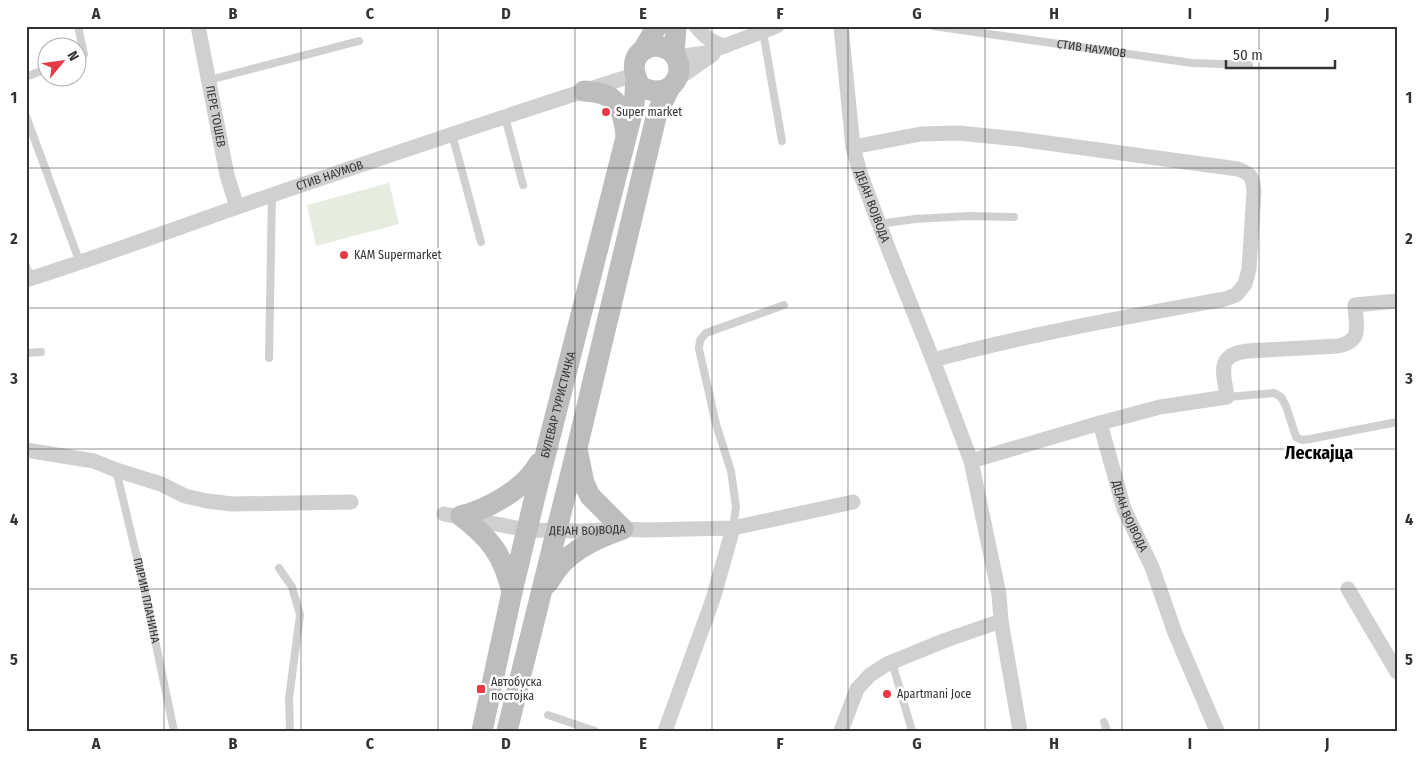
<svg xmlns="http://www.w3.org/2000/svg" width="1423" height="757" font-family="'Fira Sans Condensed',sans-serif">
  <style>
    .green { fill: #e6ecdf }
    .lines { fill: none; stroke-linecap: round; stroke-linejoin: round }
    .service { stroke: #d0d0d0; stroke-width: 8 }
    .minor { stroke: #d0d0d0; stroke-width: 15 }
    .secondary { stroke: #bdbdbd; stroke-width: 21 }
    .grid { fill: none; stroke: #333; stroke-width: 1; stroke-opacity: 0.55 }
    .poi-dot { fill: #e63946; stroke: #fff; stroke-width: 2 }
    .labels { text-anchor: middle; stroke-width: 5; stroke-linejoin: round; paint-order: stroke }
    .street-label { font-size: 12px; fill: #333; stroke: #fff }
    .poi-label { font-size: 12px; fill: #333; stroke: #fff; text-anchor: start }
    .district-label { font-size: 18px; font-weight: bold; fill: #000; stroke: #fff }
    .neatline { fill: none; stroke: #333; stroke-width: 2 }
    .grid-label { font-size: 16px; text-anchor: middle; font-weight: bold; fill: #333 }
  </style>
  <rect width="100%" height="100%" fill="#fff"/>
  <path class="green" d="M 389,183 L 399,224 L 316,246 L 307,205 Z"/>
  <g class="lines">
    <g class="service">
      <path id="s1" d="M 933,26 L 1192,63 L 1249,65"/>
      <path d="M 763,32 L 782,141"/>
      <path d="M 78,56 L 84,54 L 78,26"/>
      <path d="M 26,77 L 48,68"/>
      <path d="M 209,80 L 359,41"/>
      <path d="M 26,116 L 80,263"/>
      <path d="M 505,117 L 523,185"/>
      <path d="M 452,134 L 481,242"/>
      <path d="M 879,224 L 915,219 L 969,216 L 1014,217"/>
      <path d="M 26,266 L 31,278"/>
      <path d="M 26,353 L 41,352"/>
      <path d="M 269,358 L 272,195"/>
      <path d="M 1227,397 L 1274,393 L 1281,397 L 1286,406 L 1296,437 L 1302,440 L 1310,439 L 1397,422"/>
      <path id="s2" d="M 116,470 L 144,587 L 174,731"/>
      <path d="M 733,528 L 736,507 L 731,471 L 716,424 L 699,349 L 700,340 L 706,333 L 784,305"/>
      <path d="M 279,568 L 292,587 L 300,615 L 289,698 L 290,731"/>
      <path d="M 892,662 L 912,731"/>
      <path d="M 548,715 L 595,731"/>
      <path d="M 1104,722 L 1107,731"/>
    </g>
    <g class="minor">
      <path id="s3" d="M 198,26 L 227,175 L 237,207"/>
      <path d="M 696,26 C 704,37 712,42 725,46"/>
      <path id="s4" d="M 841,26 L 853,147 L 860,173 L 890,253 L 933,360 L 971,461 L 999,594 L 1001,621 L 1020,731"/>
      <path d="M 676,57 L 706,53 L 777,26"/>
      <path d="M 676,80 L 713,54"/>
      <path d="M 853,147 L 921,134 L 959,133 L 1018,139 L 1238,169 C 1252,174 1253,178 1254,192 L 1249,269 L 1245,284 L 1236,295 L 1225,299 C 1127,317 1029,334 933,360"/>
      <path id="s5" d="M 26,280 C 109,254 190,223 272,195 C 393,154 513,113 634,75"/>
      <path id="s6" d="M 1100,423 L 1124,509 L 1152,567 L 1175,633 L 1217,731"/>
      <path d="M 26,450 L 94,461 L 116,470 L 161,484 L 185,496 L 207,501 L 232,504 L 351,502"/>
      <path d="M 971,461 L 1100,423 L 1160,407 L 1227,397 C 1224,373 1215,355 1247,351 L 1338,346 C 1363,341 1356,326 1355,305 L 1397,301"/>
      <path id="s7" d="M 444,514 L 527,530 L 581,531 L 623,529 L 646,530 L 733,528 L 853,502"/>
      <path d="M 1348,589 L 1397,672"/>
      <path d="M 665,731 L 713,599 L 733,528"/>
      <path d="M 841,731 L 857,689 L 870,675 L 887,664 L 946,640 L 1001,621"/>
    </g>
    <g class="secondary">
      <path d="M 653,46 C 689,46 685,92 656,91 C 651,91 646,89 641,87 C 631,71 630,52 653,46 Z"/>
      <path d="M 643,50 L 657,26"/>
      <path d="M 674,54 L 676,26"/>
      <path d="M 584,91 C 615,92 623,105 626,135"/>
      <path d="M 461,516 C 488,509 525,489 539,463"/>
      <path d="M 461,516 C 491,539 503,555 512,592"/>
      <path d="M 547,584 C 551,579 554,573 558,568 C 574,548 600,537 623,529 L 590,496 L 584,483 L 578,454"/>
      <path id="s8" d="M 482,731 L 512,592 L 537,488 L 634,106 L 636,80"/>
      <path d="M 507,731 L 577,448 L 657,113 L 670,87"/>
    </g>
  </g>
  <path class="grid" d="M 164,26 L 164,731M 301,26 L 301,731M 438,26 L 438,731M 575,26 L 575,731M 712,26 L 712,731M 848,26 L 848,731M 985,26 L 985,731M 1122,26 L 1122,731M 1259,26 L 1259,731M 26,168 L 1397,168M 26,308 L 1397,308M 26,449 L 1397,449M 26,589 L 1397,589"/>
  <g class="poi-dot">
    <circle cx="606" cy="112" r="5"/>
    <circle cx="344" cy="255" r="5"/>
    <rect x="476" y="684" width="10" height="10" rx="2.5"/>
    <circle cx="887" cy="694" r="5"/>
  </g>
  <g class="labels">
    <g class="street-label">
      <text dy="4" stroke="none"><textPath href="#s1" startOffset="160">СТИВ НАУМОВ</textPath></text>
      <text dy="4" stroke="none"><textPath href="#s3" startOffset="92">ПЕРЕ ТОШЕВ</textPath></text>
      <text dy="4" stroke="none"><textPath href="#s5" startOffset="321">СТИВ НАУМОВ</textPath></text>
      <text dy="4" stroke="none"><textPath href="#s4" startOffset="184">ДЕЈАН ВОЈВОДА</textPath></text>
      <text dy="4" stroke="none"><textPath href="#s8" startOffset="335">БУЛЕВАР ТУРИСТИЧКА</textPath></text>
      <text dy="4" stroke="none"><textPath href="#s6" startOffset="98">ДЕЈАН ВОЈВОДА</textPath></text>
      <text dy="4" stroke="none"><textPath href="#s7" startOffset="145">ДЕЈАН ВОЈВОДА</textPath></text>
      <text dy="4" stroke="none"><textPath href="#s2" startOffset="134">ПИРИН ПЛАНИНА</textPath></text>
    </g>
    <g class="poi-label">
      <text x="616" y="116">Super market</text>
      <text x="354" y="259">KAM Supermarket</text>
      <text x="491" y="686">Автобуска<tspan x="491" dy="14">постојка</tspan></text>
      <text x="897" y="698">Apartmani Joce</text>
    </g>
    <g class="district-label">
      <text x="1319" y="459">Лескајца</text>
    </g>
  </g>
  <rect width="1423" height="757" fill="none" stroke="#ffffff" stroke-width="55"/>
  <g transform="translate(62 62) rotate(61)"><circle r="24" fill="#ffffff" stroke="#adadad"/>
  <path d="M0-4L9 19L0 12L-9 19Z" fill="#e63946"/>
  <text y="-8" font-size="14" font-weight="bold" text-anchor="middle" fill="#333333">N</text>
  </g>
  <path d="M1226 60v8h109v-8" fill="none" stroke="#333333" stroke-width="2.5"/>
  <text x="1233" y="60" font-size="15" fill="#333333" stroke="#ffffff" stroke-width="4" paint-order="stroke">50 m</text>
  <rect x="28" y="28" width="1368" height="702" class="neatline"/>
  <g class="grid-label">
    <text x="96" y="19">A</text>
    <text x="233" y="19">B</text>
    <text x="370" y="19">C</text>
    <text x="506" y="19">D</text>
    <text x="643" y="19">E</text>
    <text x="780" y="19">F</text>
    <text x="917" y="19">G</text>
    <text x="1054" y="19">H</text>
    <text x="1190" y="19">I</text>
    <text x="1327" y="19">J</text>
    <text x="14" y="103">1</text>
    <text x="1409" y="103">1</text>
    <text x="14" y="244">2</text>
    <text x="1409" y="244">2</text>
    <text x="14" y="384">3</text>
    <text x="1409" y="384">3</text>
    <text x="14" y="525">4</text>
    <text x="1409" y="525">4</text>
    <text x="14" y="665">5</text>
    <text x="1409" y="665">5</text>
    <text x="96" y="749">A</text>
    <text x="233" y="749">B</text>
    <text x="370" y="749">C</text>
    <text x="506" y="749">D</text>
    <text x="643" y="749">E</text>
    <text x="780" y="749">F</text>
    <text x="917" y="749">G</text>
    <text x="1054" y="749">H</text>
    <text x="1190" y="749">I</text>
    <text x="1327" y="749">J</text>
  </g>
</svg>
